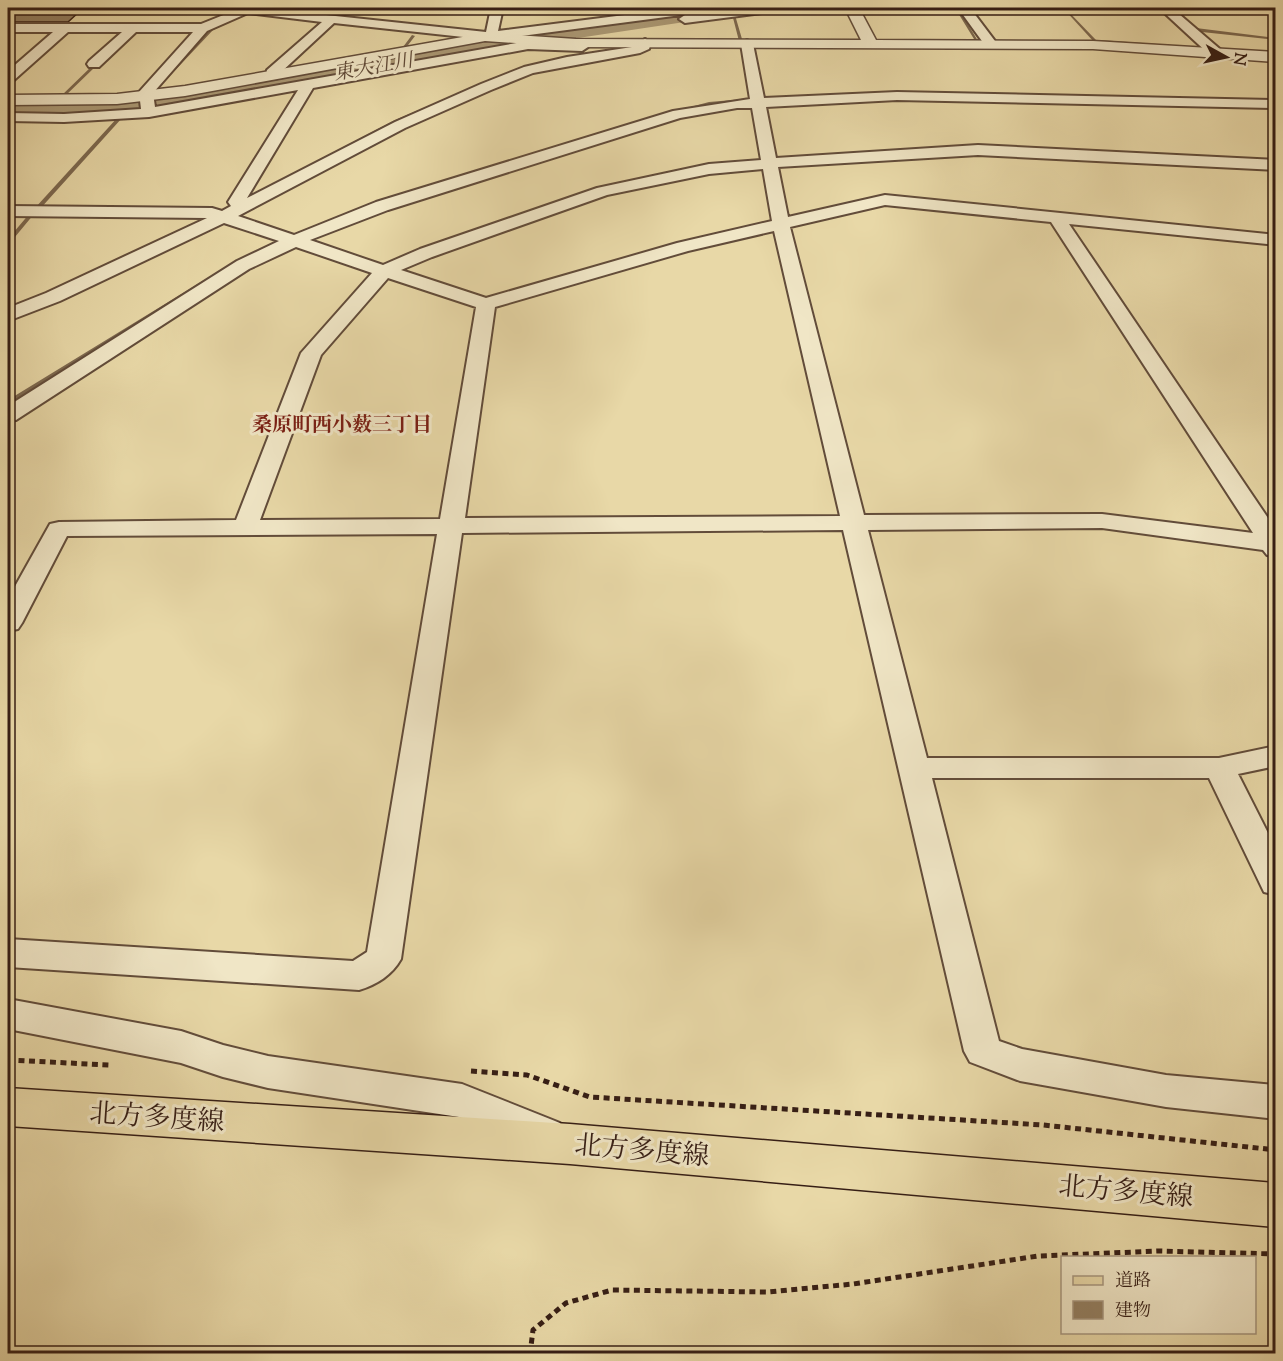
<svg xmlns="http://www.w3.org/2000/svg" width="1283" height="1361" font-family="'Sorts Mill Goudy','Noto Serif JP',serif">
  <style>
    .lines { fill: none; stroke-linecap: round; stroke-linejoin: round }
    .stream { fill: #7c684f; fill-rule: evenodd }
    .river { fill: #ab9975; fill-rule: evenodd }
    .building { fill: #937f61; stroke: #361e15; stroke-width: 1.5 }
    .minor-casing { stroke: #624c3a; stroke-width: 4 }
    .tertiary-casing { stroke: #624c3a; stroke-width: 3 }
    .primary-casing { stroke: #361e15; stroke-width: 3 }
    .path { stroke: #361e15; stroke-width: 5; stroke-dasharray: 6 4.5; stroke-linecap: butt }
    .minor { fill: #f0e6c6; fill-rule: evenodd }
    .tertiary { fill: #f0e6c6; fill-rule: evenodd }
    .primary { fill: #e8d8a7; fill-rule: evenodd }
    .labels { text-anchor: middle; stroke-width: 6; stroke-linejoin: round; paint-order: stroke }
    .far-water-label { font-size: 20px; font-style: italic; fill: #5f4937; stroke: #f0e6c6 }
    .far-neighbourhood-label { font-size: 20px; font-weight: bold; fill: #7a1f14; stroke: #f0e6c6 }
    .near-street-label { font-size: 27px; fill: #361e15; stroke: #f0e6c6 }
  </style>
  <rect width="100%" height="100%" fill="#e8d8a7"/>
  <filter id="stains"><feTurbulence type="fractalNoise" baseFrequency=".00333" numOctaves="4"/><feColorMatrix values="0 0 0 0 .2 0 0 0 0 .09 0 0 0 0 .02 0 0 0 .5 -.17"/></filter>
  <radialGradient id="worn" r=".72"><stop offset=".6" stop-color="#630" stop-opacity="0"/><stop offset="1" stop-color="#630" stop-opacity=".3"/></radialGradient>
  <g class="lines">
    <path class="stream" d="M 312,8 L 315,8 L 310,14 L 308,14 Z
      M 955,8 L 958,8 L 978,41 L 962,41 L 963,39 L 974,39 Z
      M 1063,8 L 1065,8 L 1096,40 L 1096,42 L 1094,42 Z
      M 1171,8 L 1173,8 L 1196,28 L 1276,38 L 1276,40 L 1202,32 L 1194,30 Z
      M 732,14 L 735,15 L 742,39 L 749,39 L 750,41 L 739,41 Z
      M 227,21 L 230,22 L 213,30 L 166,80 L 164,80 L 164,78 L 211,28 Z
      M 412,35 L 415,36 L 405,49 L 394,51 L 394,49 L 403,47 Z
      M 1099,40 L 1172,45 L 1174,46 L 1172,47 L 1098,42 Z
      M 93,65 L 96,66 L 63,98 L 61,98 L 61,96 Z
      M 516,69 L 519,70 L 399,122 L 246,201 L 242,200 L 395,120 Z
      M 876,92 L 877,94 L 838,96 L 836,95 L 838,94 Z
      M 756,98 L 757,100 L 709,104 L 666,115 L 664,114 L 709,102 Z
      M 118,117 L 122,118 L 39,210 L 35,210 L 35,208 Z
      M 351,211 L 355,212 L 286,240 L 281,239 Z
      M 30,213 L 34,214 L 10,243 L 8,243 L 8,239 Z
      M 232,263 L 234,264 L 234,266 L 10,403 L 8,404 L 8,400 Z"/>
    <path class="river" d="M 698,8 L 748,8 L 745,12 L 738,14 L 498,50 L 169,110 L 107,117 L 8,117 L 8,102 L 107,101 L 169,96 L 498,36 Z"/>
  </g>
  <path class="building" d="M 32,9 L 79,12 L 68,22 L 8,22 L 8,12 L 23,13 Z"/>
  <g class="lines">
    <g class="minor-casing">
      <path id="minor" d="M 225,8 L 260,8 L 486,32 L 491,8 L 503,8 L 498,31 L 680,8 L 710,8 L 704,12 L 491,40 L 334,23 L 279,74 L 278,78 L 273,79 L 266,75 L 267,70 L 322,22 L 248,13 L 207,31 L 153,93 L 155,107 L 528,41 L 582,43 L 588,47 L 582,51 L 528,49 L 313,88 L 247,198 L 395,122 L 481,84 L 524,67 L 567,57 L 632,47 L 645,39 L 651,43 L 649,49 L 640,53 L 533,73 L 491,90 L 405,128 L 238,216 L 294,235 L 376,202 L 673,111 L 750,99 L 741,44 L 747,40 L 753,44 L 764,98 L 897,92 L 1276,100 L 1276,108 L 897,100 L 766,107 L 776,158 L 978,145 L 1276,160 L 1276,170 L 978,155 L 778,167 L 788,217 L 885,195 L 1276,235 L 1276,245 L 1069,224 L 1276,530 L 1276,557 L 1267,555 L 1263,550 L 1102,528 L 868,530 L 927,758 L 1219,758 L 1276,746 L 1276,766 L 1238,774 L 1276,849 L 1276,895 L 1264,892 L 1209,778 L 932,778 L 999,1041 L 1022,1049 L 1166,1075 L 1276,1085 L 1276,1119 L 1166,1107 L 1020,1081 L 970,1062 L 964,1051 L 843,530 L 462,533 L 401,959 C 392,975 376,985 359,990 L 8,967 L 8,939 L 353,961 L 367,952 L 437,534 L 67,536 L 22,623 L 18,629 L 8,631 L 8,599 L 50,524 L 59,522 L 236,520 L 301,353 L 372,273 L 296,247 L 249,269 L 16,420 L 8,421 L 8,406 L 237,261 L 279,241 L 224,223 L 60,301 L 8,321 L 8,308 L 46,293 L 207,218 L 8,216 L 8,206 L 212,208 L 222,211 L 231,206 L 228,202 L 298,90 L 149,117 L 64,122 L 8,121 L 8,113 L 64,114 L 141,109 L 139,92 L 193,32 L 136,32 L 99,67 L 89,67 L 87,64 L 89,61 L 122,32 L 68,32 L 13,81 L 8,82 L 8,71 L 53,32 L 8,32 L 8,24 L 201,24 L 231,12 ZM 737,108 L 752,108 L 761,160 L 709,164 L 597,188 L 420,249 L 383,265 L 310,240 L 388,210 L 680,118 ZM 763,169 L 772,221 L 677,243 L 486,298 L 401,270 L 432,257 L 607,195 L 709,174 ZM 885,205 L 1051,222 L 1253,533 L 1102,514 L 864,515 L 790,227 ZM 774,231 L 840,516 L 465,518 L 495,307 L 688,251 ZM 388,278 L 476,307 L 440,519 L 260,520 L 321,355 Z
        M 746,8 L 776,8 L 770,12 L 685,23 L 679,19 L 685,15 Z
        M 958,8 L 970,8 L 998,45 L 997,48 L 987,48 Z
        M 1159,8 L 1172,8 L 1221,50 L 1223,53 L 1221,56 L 1211,56 Z
        M 8,999 L 181,1031 L 223,1045 L 268,1056 L 462,1084 L 560,1123 L 566,1135 L 560,1147 L 546,1152 L 459,1117 L 268,1088 L 223,1077 L 181,1063 L 8,1029 Z"/>
    </g>
    <g class="tertiary-casing">
      <path id="tertiary" d="M 845,8 L 859,8 L 876,40 L 1093,41 L 1276,52 L 1276,62 L 1093,49 L 576,47 L 485,41 L 185,96 L 117,104 L 8,105 L 8,95 L 117,94 L 185,86 L 485,33 L 576,39 L 861,40 Z"/>
    </g>
    <g class="primary-casing">
      <path id="primary" d="M 8,1088 L 570,1124 L 1276,1183 L 1276,1227 L 570,1164 L 8,1126 Z"/>
    </g>
    <path class="path" d="M 8,1060 L 109,1065
      M 471,1071 L 527,1075 L 590,1097 L 1043,1125 L 1276,1150
      M 530,1354 L 533,1330 L 566,1303 L 612,1290 L 768,1292 L 853,1284 L 1038,1256 L 1158,1251 L 1276,1254"/>
    <use href="#minor" class="minor"/>
    <use href="#tertiary" class="tertiary"/>
    <use href="#primary" class="primary"/>
  </g>
  <g class="labels">
    <g class="far-water-label">
      <text transform="translate(373 66) rotate(-10)" y="7">東大江川</text>
    </g>
    <g class="far-neighbourhood-label">
      <text x="342" y="431">桑原町西小薮三丁目</text>
    </g>
    <g class="near-street-label">
      <text transform="translate(157 1117) rotate(4)" y="9">北方多度線</text>
      <text transform="translate(642 1150) rotate(5)" y="9">北方多度線</text>
      <text transform="translate(1126 1191) rotate(5)" y="9">北方多度線</text>
    </g>
  </g>
  <rect width="1283" height="1361" fill="none" stroke="#e8d8a7" stroke-width="30"/>
  <rect x="9" y="9" width="1265" height="1343" fill="none" stroke="#361e15" stroke-width="3"/>
  <rect x="15" y="15" width="1253" height="1331" fill="none" stroke="#361e15" stroke-width="1.5"/>
  <rect x="1061" y="1256" width="195" height="78" fill="#f0e6c6" stroke="#a6967f" stroke-width="1.5"/>
  <rect x="1073" y="1276" width="30" height="9" fill="#e8d8a7" stroke="#a6967f" stroke-width="1.5"/>
  <text x="1115" y="1286" font-size="18" fill="#361e15">道路</text>
  <rect x="1073" y="1301" width="30" height="18" fill="#937f61" stroke="#a6967f" stroke-width="1.5"/>
  <text x="1115" y="1316" font-size="18" fill="#361e15">建物</text>
  <g transform="translate(1226 57) rotate(98)" stroke="#f0e6c6" stroke-width="4.5" paint-order="stroke">
  <path d="M0-4.5L10 22L0 15L-10 22Z" fill="#361e15"/>
  <text y="-9" font-size="16" font-weight="bold" text-anchor="middle" fill="#361e15">N</text>
  </g>
  <rect width="100%" height="100%" filter="url(#stains)"/>
  <rect width="100%" height="100%" fill="url(#worn)"/>
</svg>
